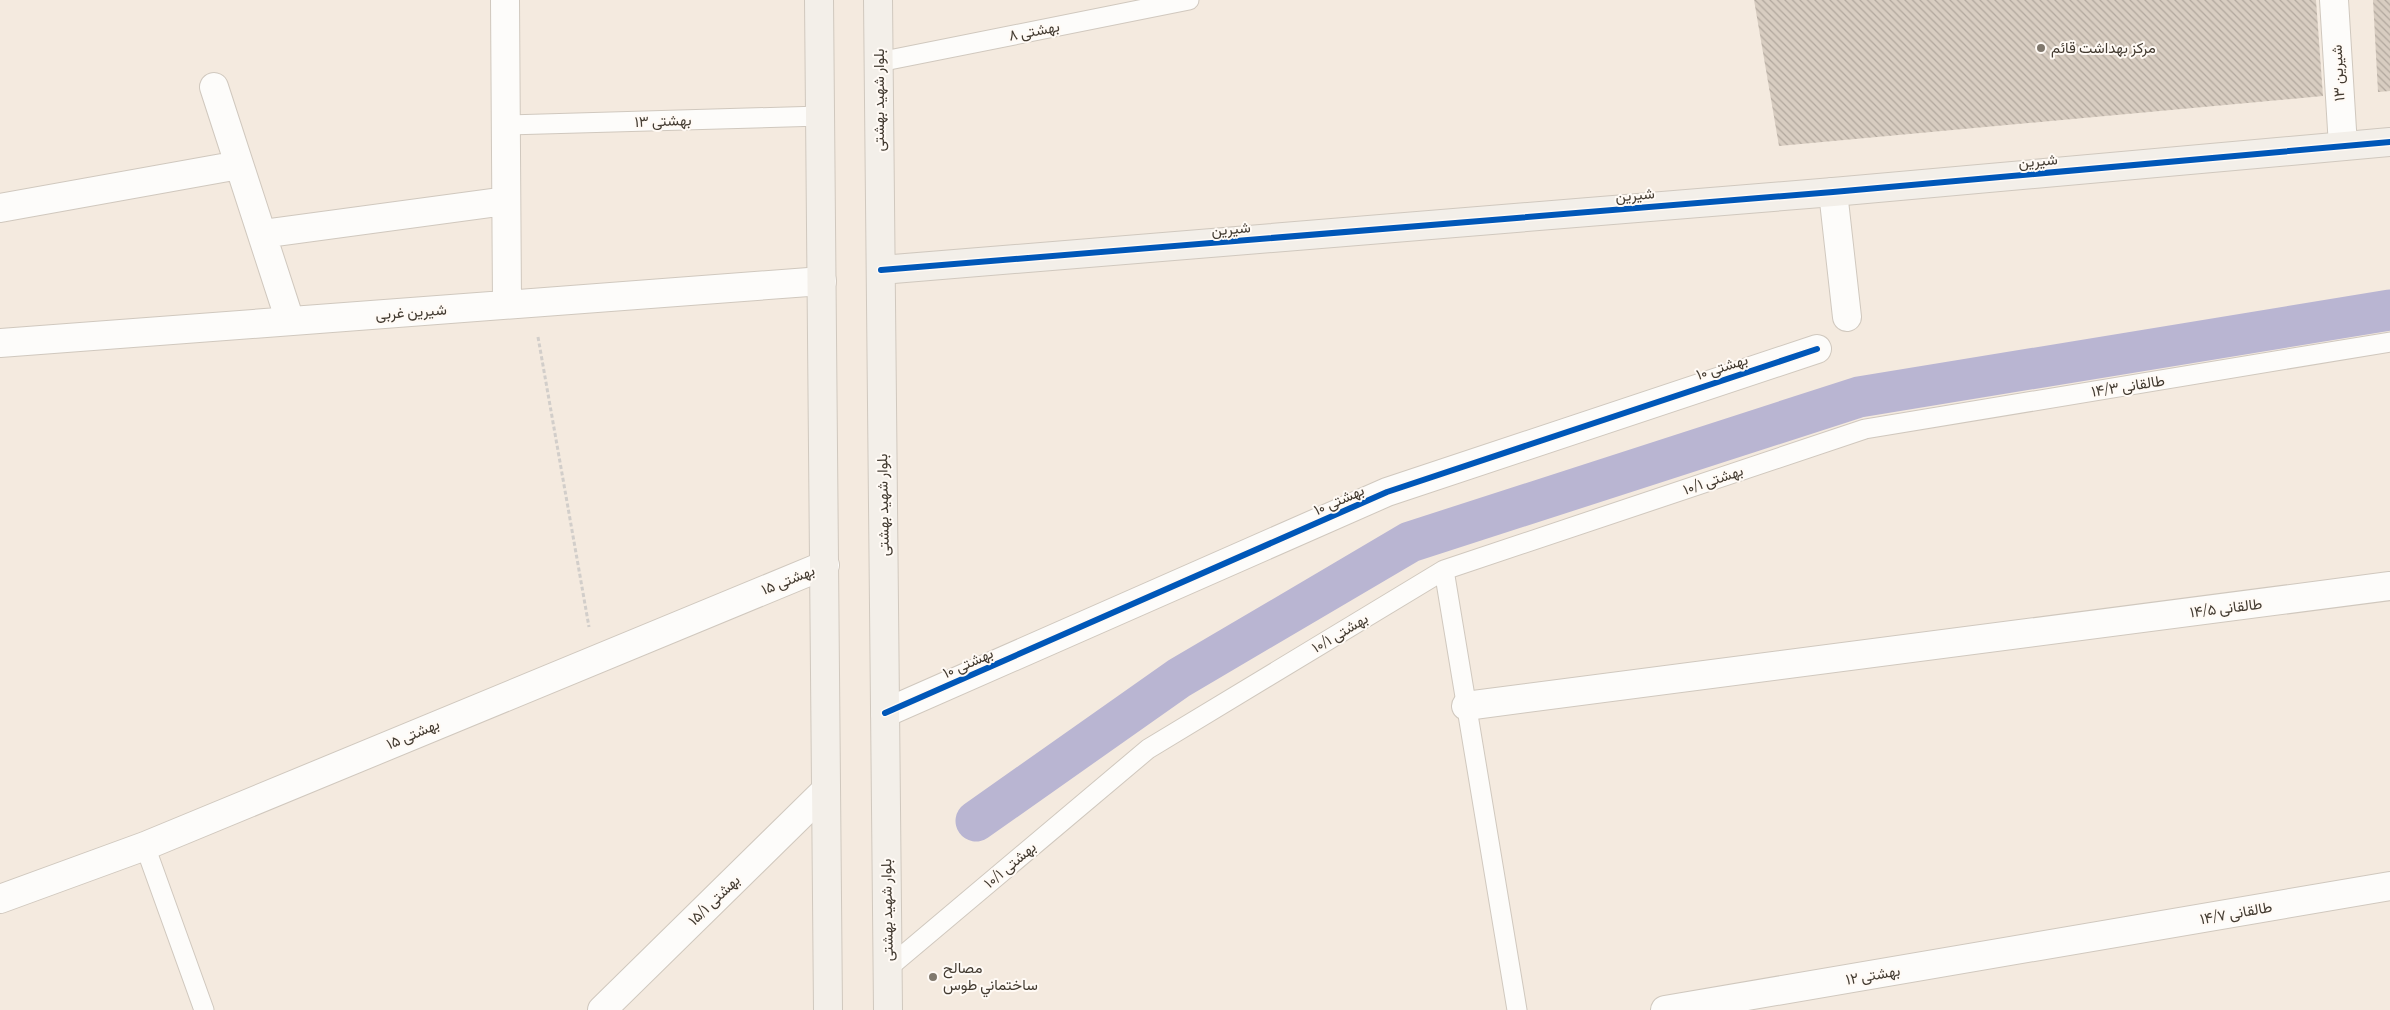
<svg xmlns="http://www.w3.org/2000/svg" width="2390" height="1010" font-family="Bitter,Vazirmatn,serif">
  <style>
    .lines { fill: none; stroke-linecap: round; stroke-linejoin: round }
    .canal { stroke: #b9b5d2; stroke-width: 41 }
    .building { fill: url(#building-back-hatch) }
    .lane-casing { stroke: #d0c8be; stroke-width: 21 }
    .street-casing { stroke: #d0c8be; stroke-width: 30 }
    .secondary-casing { stroke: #d0c8be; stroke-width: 30 }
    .path { stroke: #d2ceca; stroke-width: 3; stroke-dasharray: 4 2.5; stroke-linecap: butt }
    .lane { stroke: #fdfcfa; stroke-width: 19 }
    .street { stroke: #fdfcfa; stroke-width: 28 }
    .secondary { stroke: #f3efe9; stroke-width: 28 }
    .cycleway-casing { stroke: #fffaf5; stroke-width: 9 }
    .cycleway { stroke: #0057b8; stroke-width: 6 }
    .poi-dot { fill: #80786d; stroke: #fffaf5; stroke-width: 2 }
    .labels { text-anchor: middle; stroke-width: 4; stroke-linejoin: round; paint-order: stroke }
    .street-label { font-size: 15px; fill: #423a30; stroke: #fffaf5 }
    .poi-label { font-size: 15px; fill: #423a30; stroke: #fffaf5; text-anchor: start }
  </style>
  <defs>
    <pattern id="building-back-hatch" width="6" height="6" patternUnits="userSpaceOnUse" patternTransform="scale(1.25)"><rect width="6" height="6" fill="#d8cdc1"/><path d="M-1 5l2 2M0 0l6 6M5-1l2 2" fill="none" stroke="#b1a79d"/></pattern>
  </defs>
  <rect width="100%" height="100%" fill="#f4eadf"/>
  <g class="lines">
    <path class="canal" d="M 976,821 L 1179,678 L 1410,542 L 1859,397 L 2390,310"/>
  </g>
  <path class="building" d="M 1754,0 L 2316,0 L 2323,96 L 1779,146 Z
    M 2373,0 L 2390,0 L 2390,91 L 2378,92 Z"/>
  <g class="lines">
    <g class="lane-casing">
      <path id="lane" d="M 879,62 L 1189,0
        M 506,125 L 821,116
        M 1444,570 L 1517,1010
        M 145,846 L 204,1010
        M 888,968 L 1148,749 L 1444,570 L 1865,429 L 2390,342"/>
    </g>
    <g class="street-casing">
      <path id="street" d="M 505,0 L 507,304
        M 2334,0 L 2343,146
        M 214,87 L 290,321
        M 1833,192 L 1847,317
        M 0,208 L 239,165
        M 262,234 L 506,201
        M 0,343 L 822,281
        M 1466,706 L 2390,586
        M 885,713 L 1387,492 L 1817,349
        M 0,899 L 145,846 L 825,565
        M 602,1010 L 826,790
        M 1665,1010 L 2390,886"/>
    </g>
    <g class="secondary-casing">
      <path id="secondary" d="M 819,0 L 828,1010
        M 878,0 L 888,1010
        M 881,270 L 1833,192 L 2390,142"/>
    </g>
    <path class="path" d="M 538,337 L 589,627"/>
    <use href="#lane" class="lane"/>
    <use href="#street" class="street"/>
    <use href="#secondary" class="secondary"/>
    <g class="cycleway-casing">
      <path id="cycleway" d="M 881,270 L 1833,192 L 2390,142
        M 885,713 L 1387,492 L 1817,349"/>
    </g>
    <use href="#cycleway" class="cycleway"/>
  </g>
  <g class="poi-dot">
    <circle cx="2041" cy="48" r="5"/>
    <circle cx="933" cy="977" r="5"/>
  </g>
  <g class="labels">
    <g class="street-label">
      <text transform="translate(1034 31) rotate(-11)" y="5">بهشتی ۸</text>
      <text transform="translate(2338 73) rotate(-93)" y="5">شیرین ۱۳</text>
      <text transform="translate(879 100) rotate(-90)" y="5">بلوار شهید بهشتی</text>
      <text transform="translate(663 121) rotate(-2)" y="5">بهشتی ۱۳</text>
      <text transform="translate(2038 161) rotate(-5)" y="5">شیرین</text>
      <text transform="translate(1635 195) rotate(-5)" y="5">شیرین</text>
      <text transform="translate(1231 229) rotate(-5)" y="5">شیرین</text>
      <text transform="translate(411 312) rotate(-4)" y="5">شیرین غربی</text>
      <text transform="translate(1722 367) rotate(-18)" y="5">بهشتی ۱۰</text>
      <text transform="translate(2128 386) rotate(-9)" y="5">طالقانی ۱۴/۳</text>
      <text transform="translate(1713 480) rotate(-19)" y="5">بهشتی ۱۰/۱</text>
      <text transform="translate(1339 500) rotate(-24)" y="5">بهشتی ۱۰</text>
      <text transform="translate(883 505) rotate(-91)" y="5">بلوار شهید بهشتی</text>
      <text transform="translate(788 580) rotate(-22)" y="5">بهشتی ۱۵</text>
      <text transform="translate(2226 608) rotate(-7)" y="5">طالقانی ۱۴/۵</text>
      <text transform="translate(1340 633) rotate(-31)" y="5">بهشتی ۱۰/۱</text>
      <text transform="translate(968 663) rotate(-24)" y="5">بهشتی ۱۰</text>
      <text transform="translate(413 734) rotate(-23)" y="5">بهشتی ۱۵</text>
      <text transform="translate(1010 865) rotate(-40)" y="5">بهشتی ۱۰/۱</text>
      <text transform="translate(714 900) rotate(-44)" y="5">بهشتی ۱۵/۱</text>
      <text transform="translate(887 910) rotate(-91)" y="5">بلوار شهید بهشتی</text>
      <text transform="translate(2236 913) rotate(-10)" y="5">طالقانی ۱۴/۷</text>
      <text transform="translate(1873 975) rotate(-10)" y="5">بهشتی ۱۲</text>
    </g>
    <g class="poi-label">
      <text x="2051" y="53">مرکز بهداشت قائم</text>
      <text x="943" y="973">مصالح<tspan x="943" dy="17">ساختماني طوس</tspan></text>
    </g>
  </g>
</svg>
